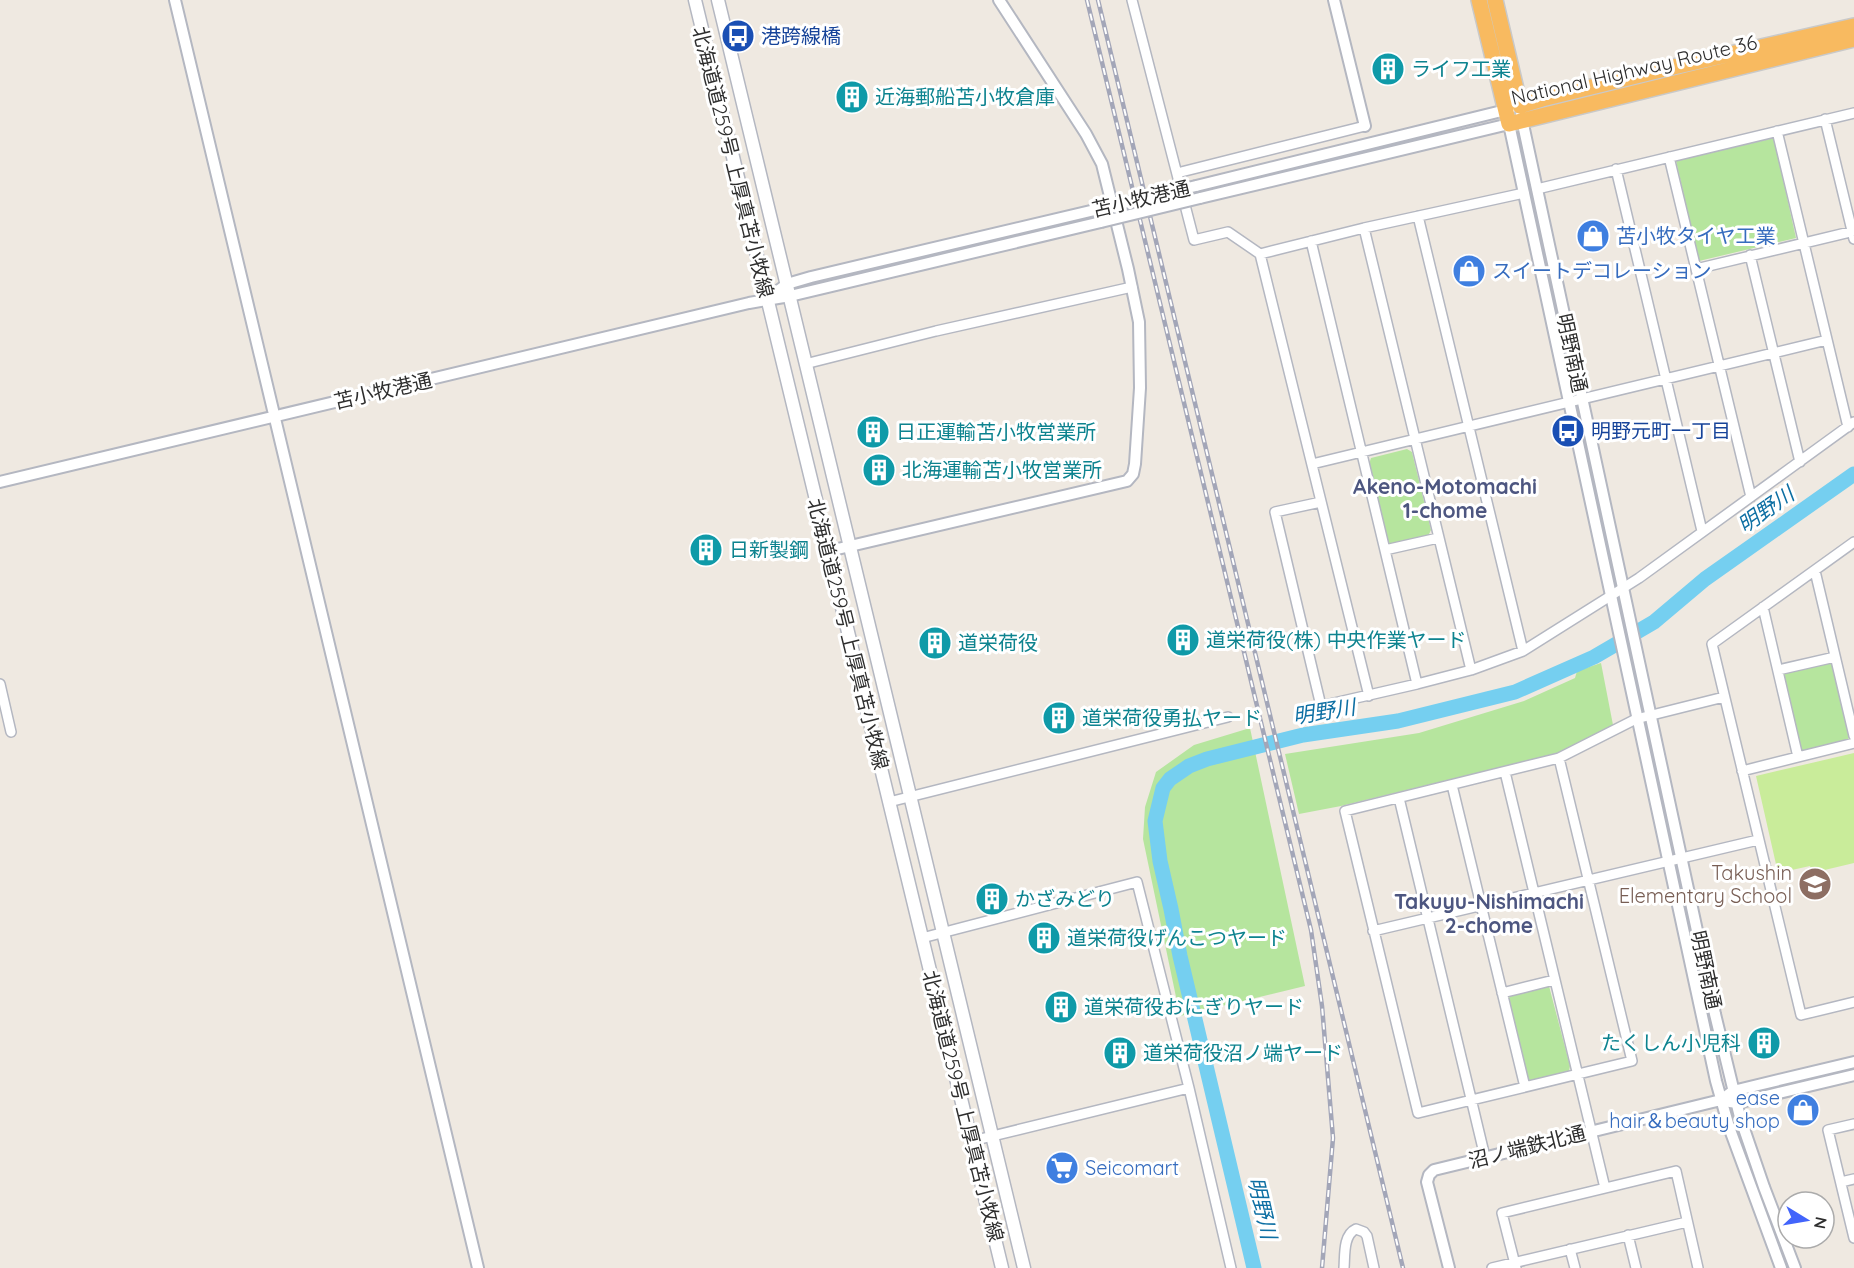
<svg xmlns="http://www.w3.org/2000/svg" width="1854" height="1268" font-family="Quicksand,'Noto Sans JP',sans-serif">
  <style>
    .green { fill: #b6e59e }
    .pitch { fill: #c9ec9a }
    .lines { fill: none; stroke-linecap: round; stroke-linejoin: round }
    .river { stroke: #75cff0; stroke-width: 15 }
    .minor-casing { stroke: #b4b7c1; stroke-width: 12 }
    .tertiary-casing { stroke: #b4b7c1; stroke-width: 14 }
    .secondary-casing { stroke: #b4b7c1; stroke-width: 15 }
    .trunk-casing { stroke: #c9c9c9; stroke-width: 18 }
    .minor { stroke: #fff; stroke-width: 9 }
    .tertiary { stroke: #fff; stroke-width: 10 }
    .secondary { stroke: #fff; stroke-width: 12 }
    .trunk { stroke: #f8ba60; stroke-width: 15 }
    .rail-casing { stroke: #a3a6b8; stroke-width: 4.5 }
    .rail { stroke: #fff; stroke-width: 2; stroke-dasharray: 7; stroke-linecap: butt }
    .tertiary-bridge-casing { stroke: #b4b7c1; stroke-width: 14; stroke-linecap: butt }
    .tertiary-bridge { stroke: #fff; stroke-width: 10 }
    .labels { text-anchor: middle; stroke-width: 6; stroke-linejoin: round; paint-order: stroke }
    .transit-label { font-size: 20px; fill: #164399; stroke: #fff; text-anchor: start }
    .culture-label { font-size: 20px; fill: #0d838f; stroke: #fff; text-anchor: start }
    .street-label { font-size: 20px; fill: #2e2e2e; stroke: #fff }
    .shop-label { font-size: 20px; fill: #366cbe; stroke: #fff; text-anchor: start }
    .education-label { font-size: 20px; fill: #785e54; stroke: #fff; text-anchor: end }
    .neighbourhood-label { font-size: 21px; font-weight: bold; fill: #4d5680; stroke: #fff }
    .water-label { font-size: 21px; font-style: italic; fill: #0d6fa3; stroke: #fff }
  </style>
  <rect width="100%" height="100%" fill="#efe9e1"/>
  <path class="green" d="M 1774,138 L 1796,238 L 1699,261 L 1676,161 Z
    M 1407,449 L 1412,452 L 1431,530 L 1428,536 L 1391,545 L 1387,543 L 1369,464 L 1371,458 Z
    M 1830,662 L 1834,665 L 1849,736 L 1848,740 L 1805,752 L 1800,750 L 1782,675 L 1785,672 Z
    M 1601,663 L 1613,725 L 1555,754 L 1341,806 L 1299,814 L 1285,754 L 1419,733 L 1524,701 L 1575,678 L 1577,671 Z
    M 1250,728 L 1305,986 L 1180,1016 L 1143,839 L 1145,807 L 1156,772 L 1194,745 Z
    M 1549,986 L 1570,1066 L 1569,1071 L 1533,1082 L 1528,1079 L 1508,1001 L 1510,995 Z"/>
  <path class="pitch" d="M 1854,753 L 1854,863 L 1812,873 L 1810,866 L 1778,873 L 1756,776 Z"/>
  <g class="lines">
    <path class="river" d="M 1254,1268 L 1180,956 L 1171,909 L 1160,861 L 1155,821 L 1163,788 L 1170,779 L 1189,766 L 1207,759 L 1303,735 L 1398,721 L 1515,692 L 1594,657 L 1654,622 L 1705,579 L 1854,474"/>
    <g class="minor-casing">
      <path id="minor" d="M 1132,0 L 1194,240 L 1228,232 L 1260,254 L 1369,696
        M 1825,119 L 1854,239
        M 1777,131 L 1848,427
        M 1669,157 L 1751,497
        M 1616,169 L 1702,531
        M 1177,173 L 1365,126
        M 1537,189 L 1854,113
        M 1418,216 L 1523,651
        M 1364,228 L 1471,670
        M 1311,241 L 1417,684
        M 1260,254 L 1364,228 L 1524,193
        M 1750,255 L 1800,462
        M 1696,269 L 1854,231
        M 805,364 L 936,331 L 1132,287
        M 1312,464 L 1827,340
        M 1321,502 L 1275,512 L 1321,706 L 1417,684 L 1471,670 L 1523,651 L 1639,578 L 1854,422
        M 1854,542 L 1712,644 L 1801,1015 L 1854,1002
        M 1385,550 L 1438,538
        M 1815,571 L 1854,736
        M 1763,607 L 1798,757
        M 1778,670 L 1835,657
        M 0,684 L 11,732
        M 1559,758 L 1632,1061 L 1418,1113 L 1345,811 L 1559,758 L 1636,719 L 1724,697
        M 1742,771 L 1854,743
        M 1505,772 L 1605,1188
        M 1452,785 L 1525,1087
        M 1399,798 L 1485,1157
        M 889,802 L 1228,717
        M 1373,931 L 1758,840
        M 922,938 L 1137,882 L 1189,1088 L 1231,1268
        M 1502,993 L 1554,980
        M 1854,1124 L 1828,1130 L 1854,1238
        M 972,1141 L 1189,1088
        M 1841,1182 L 1854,1179
        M 1628,1235 L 1636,1268
        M 1570,1249 L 1575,1268
        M 1344,1268 C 1345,1255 1343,1235 1356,1229 L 1364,1232 L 1367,1236 L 1374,1268
        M 1492,1268 L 1687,1222
        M 1516,1268 L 1502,1213 L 1676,1171 L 1698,1268"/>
    </g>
    <g class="tertiary-casing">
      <path id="tertiary" d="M 175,0 L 478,1268
        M 1334,0 L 1365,126
        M 1521,115 L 1715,1014 L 1740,1117 L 1764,1187 L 1795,1268
        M 1196,186 L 1510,109
        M 1200,198 L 1509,124 L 1716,1081 L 1729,1127 L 1781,1268
        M 767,299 L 787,284 L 811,277 L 1099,209
        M 0,482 L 749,303 L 790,296 L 1101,222
        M 829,551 L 1127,481 L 1133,474 L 1135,464 L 1140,388 L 1139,322 L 1128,269 L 1102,164 L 1086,134 L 999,0
        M 1730,1102 L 1737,1103 L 1854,1075
        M 1449,1268 L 1427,1182 L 1429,1175 L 1434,1170 L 1721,1100 L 1733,1091 L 1854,1062"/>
    </g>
    <g class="secondary-casing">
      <path id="secondary" d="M 695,0 L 1002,1268
        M 718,0 L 1024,1268"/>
    </g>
    <g class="trunk-casing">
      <path id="trunk" d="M 1479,0 L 1509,124 L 1854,39
        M 1495,0 L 1520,106 L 1542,99 L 1669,68 L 1854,26"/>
    </g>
    <use href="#minor" class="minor"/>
    <use href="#tertiary" class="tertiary"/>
    <use href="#secondary" class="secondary"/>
    <use href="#trunk" class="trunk"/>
    <g class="rail-casing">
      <path id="rail" d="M 1087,0 L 1311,930 L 1322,1006 L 1333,1138 L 1322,1268
        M 1098,0 L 1403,1268"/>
    </g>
    <use href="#rail" class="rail"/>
    <g class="tertiary-bridge-casing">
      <path id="tertiary-bridge" d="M 1099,209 L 1196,186
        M 1101,222 L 1200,198"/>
    </g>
    <use href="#tertiary-bridge" class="tertiary-bridge"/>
  </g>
  <defs>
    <g id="bus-disc" transform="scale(1.725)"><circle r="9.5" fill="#1a4fb4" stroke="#fff"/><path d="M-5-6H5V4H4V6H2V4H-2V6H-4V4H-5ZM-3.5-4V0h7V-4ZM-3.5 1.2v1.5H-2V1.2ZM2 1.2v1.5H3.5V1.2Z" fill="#fff"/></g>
    <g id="building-disc" transform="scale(1.725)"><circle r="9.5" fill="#0f9aa8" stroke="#fff"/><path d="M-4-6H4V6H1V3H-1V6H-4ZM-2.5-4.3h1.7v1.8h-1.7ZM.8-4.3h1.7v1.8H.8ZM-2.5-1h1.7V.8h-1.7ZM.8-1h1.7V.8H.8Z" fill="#fff"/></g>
    <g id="shop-disc" transform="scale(1.725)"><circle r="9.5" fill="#3f7fe0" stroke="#fff"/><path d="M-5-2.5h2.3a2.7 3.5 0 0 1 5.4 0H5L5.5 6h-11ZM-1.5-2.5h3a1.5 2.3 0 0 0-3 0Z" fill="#fff"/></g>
    <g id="school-disc" transform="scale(1.725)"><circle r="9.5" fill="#8d6e63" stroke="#fff"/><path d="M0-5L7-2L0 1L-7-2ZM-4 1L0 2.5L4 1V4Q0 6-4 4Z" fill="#fff"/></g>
    <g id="supermarket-disc" transform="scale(1.725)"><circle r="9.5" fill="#3f7fe0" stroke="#fff"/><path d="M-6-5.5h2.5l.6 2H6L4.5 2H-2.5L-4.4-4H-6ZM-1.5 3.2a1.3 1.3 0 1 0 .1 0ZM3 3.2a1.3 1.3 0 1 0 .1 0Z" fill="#fff"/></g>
  </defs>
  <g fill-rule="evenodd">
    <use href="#bus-disc" x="738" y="36"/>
    <use href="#building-disc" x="1388" y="69"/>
    <use href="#building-disc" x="852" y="97"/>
    <use href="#shop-disc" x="1593" y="236"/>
    <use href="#shop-disc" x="1469" y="271"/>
    <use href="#bus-disc" x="1568" y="431"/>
    <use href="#building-disc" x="873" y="432"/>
    <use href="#building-disc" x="879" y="470"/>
    <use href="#building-disc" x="706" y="550"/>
    <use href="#building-disc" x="1183" y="640"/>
    <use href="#building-disc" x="935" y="643"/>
    <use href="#building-disc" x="1059" y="718"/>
    <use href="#school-disc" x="1815" y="884"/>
    <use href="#building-disc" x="992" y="899"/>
    <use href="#building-disc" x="1044" y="938"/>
    <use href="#building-disc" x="1061" y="1007"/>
    <use href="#building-disc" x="1764" y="1043"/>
    <use href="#building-disc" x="1120" y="1053"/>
    <use href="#shop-disc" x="1803" y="1110"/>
    <use href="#supermarket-disc" x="1062" y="1168"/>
  </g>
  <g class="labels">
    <g class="transit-label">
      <text x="761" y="43">港跨線橋</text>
      <text x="1591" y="438">明野元町一丁目</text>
    </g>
    <g class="culture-label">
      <text x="1411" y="76">ライフ工業</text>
      <text x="875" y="104">近海郵船苫小牧倉庫</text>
      <text x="896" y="439">日正運輸苫小牧営業所</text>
      <text x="902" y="477">北海運輸苫小牧営業所</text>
      <text x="729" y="557">日新製鋼</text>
      <text x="1206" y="647">道栄荷役(株) 中央作業ヤード</text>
      <text x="958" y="650">道栄荷役</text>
      <text x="1082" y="725">道栄荷役勇払ヤード</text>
      <text x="1015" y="906">かざみどり</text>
      <text x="1067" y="945">道栄荷役げんこつヤード</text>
      <text x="1084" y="1014">道栄荷役おにぎりヤード</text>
      <text x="1741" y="1050" text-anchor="end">たくしん小児科</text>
      <text x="1143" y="1060">道栄荷役沼ノ端ヤード</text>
    </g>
    <g class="street-label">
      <text transform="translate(1634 70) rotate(-13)" y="7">National Highway Route 36</text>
      <text transform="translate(733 162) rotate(76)" y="7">北海道道259号 上厚真苫小牧線</text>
      <text transform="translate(1141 199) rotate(-13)" y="7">苫小牧港通</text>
      <text transform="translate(1572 353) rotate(78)" y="7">明野南通</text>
      <text transform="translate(383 391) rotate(-13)" y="7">苫小牧港通</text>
      <text transform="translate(848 634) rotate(76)" y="7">北海道道259号 上厚真苫小牧線</text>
      <text transform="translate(1706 970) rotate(78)" y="7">明野南通</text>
      <text transform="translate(963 1106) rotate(76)" y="7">北海道道259号 上厚真苫小牧線</text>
      <text transform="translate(1527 1147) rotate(-14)" y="7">沼ノ端鉄北通</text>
    </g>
    <g class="shop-label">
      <text x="1616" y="243">苫小牧タイヤ工業</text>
      <text x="1492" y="278">スイートデコレーション</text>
      <text x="1780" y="1105" text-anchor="end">ease<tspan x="1780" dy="23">hair＆beauty shop</tspan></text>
      <text x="1085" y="1175">Seicomart</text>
    </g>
    <g class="education-label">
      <text x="1792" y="880">Takushin<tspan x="1792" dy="23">Elementary School</tspan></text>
    </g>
    <g class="neighbourhood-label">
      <text x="1445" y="494">Akeno-Motomachi<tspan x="1445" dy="24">1-chome</tspan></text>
      <text x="1489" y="909">Takuyu-Nishimachi<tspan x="1489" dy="24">2-chome</tspan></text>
    </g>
    <g class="water-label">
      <text transform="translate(1766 510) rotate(-35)" y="7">明野川</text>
      <text transform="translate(1324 712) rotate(-9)" y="7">明野川</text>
      <text transform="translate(1262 1208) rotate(77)" y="7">明野川</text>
    </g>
  </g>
  <g transform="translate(1806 1220) rotate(101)"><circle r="28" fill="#ffffff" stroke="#ababab" stroke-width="1.5"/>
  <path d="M0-4.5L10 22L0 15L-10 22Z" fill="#4264fb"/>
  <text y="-9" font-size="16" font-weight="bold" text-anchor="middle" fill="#2e2e2e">N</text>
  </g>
</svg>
